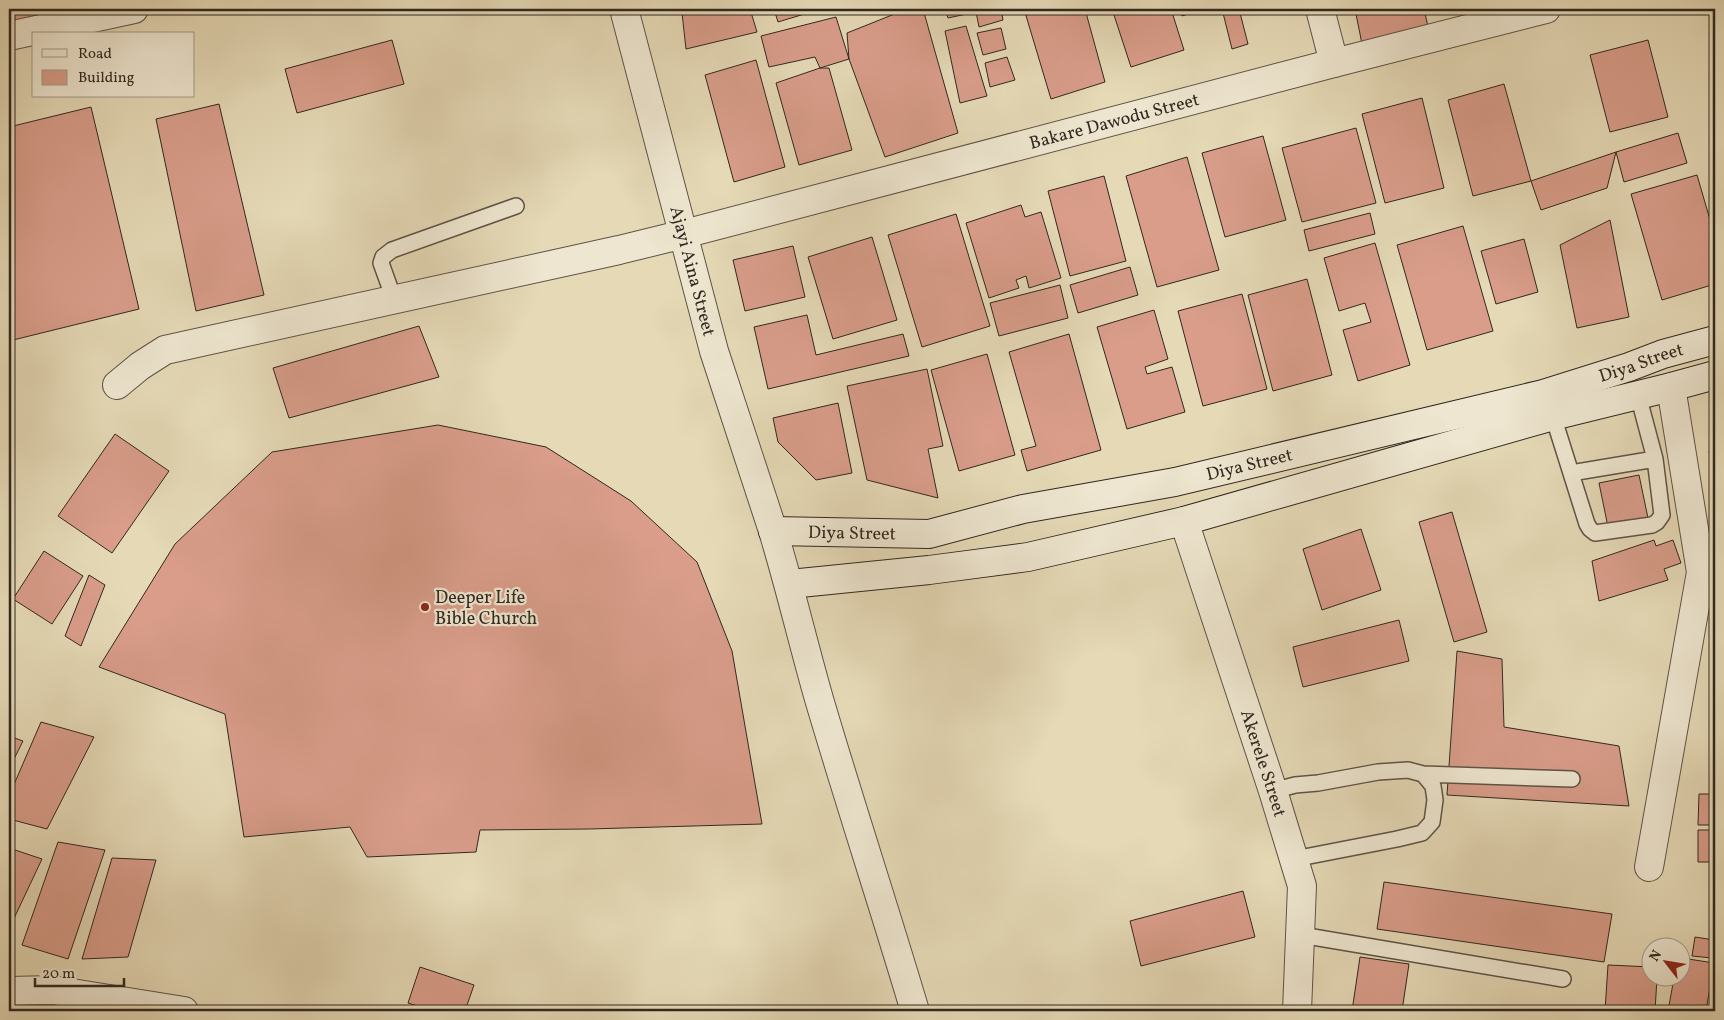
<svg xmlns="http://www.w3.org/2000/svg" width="1724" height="1020" font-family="Vollkorn,serif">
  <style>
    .building { fill: #d99d8a; stroke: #312820 }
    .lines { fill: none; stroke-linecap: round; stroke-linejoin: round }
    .service-casing { stroke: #5e5446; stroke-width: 18 }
    .minor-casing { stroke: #5e5446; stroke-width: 30 }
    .tertiary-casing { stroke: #5e5446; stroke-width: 30 }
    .secondary-casing { stroke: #312820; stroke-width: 30 }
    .service { stroke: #eee6d0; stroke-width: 15 }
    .minor { stroke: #eee6d0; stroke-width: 28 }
    .tertiary { stroke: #eee6d0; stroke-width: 28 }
    .secondary { stroke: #eee6d0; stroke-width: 28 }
    .poi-dot { fill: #8f2418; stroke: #eee6d0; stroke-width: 2 }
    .labels { text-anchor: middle; stroke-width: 4.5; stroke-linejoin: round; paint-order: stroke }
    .street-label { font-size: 18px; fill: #312820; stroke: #eee6d0 }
    .poi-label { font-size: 18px; fill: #312820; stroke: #eee6d0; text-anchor: start }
  </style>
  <rect width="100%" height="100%" fill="#e5d9b6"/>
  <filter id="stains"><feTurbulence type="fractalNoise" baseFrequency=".004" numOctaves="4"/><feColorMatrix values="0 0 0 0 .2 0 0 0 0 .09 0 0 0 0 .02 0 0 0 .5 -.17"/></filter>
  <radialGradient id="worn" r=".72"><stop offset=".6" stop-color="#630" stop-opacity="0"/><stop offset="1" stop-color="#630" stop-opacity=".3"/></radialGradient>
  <path class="building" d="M 9,9 L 59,9 L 59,12 L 9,23 Z
    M 697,9 L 750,9 L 757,32 L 686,49 L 682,13 Z
    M 774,9 L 821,9 L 778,22 Z
    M 907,9 L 923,9 L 958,133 L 885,157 L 849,59 L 847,33 Z
    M 945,9 L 1001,9 L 1003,20 L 979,27 L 976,12 L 948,18 Z
    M 1024,9 L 1085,9 L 1105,82 L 1051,99 Z
    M 1112,9 L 1171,9 L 1184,50 L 1131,67 Z
    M 1180,9 L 1203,9 L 1182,16 Z
    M 1222,9 L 1239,9 L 1248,44 L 1232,49 Z
    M 1355,9 L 1424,9 L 1429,31 L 1362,44 Z
    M 836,17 L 849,59 L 820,68 L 815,57 L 769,67 L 761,36 Z
    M 966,26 L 987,96 L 960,103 L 945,31 Z
    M 1001,28 L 1006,49 L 983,55 L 977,33 Z
    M 392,40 L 404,84 L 297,113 L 285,69 Z
    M 1648,40 L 1668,117 L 1610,132 L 1590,55 Z
    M 1007,57 L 1015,80 L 990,87 L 985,63 Z
    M 756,60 L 785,167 L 734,182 L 705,75 Z
    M 820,68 L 829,68 L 852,150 L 799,165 L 776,83 Z
    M 1504,84 L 1531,181 L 1473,196 L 1448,100 Z
    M 1422,98 L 1444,188 L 1385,203 L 1362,114 Z
    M 219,104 L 264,295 L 196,311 L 156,119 Z
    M 91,107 L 139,309 L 9,341 L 9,127 Z
    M 1356,128 L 1376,203 L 1302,222 L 1282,148 Z
    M 1678,133 L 1687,163 L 1624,182 L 1616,152 Z
    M 1263,136 L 1286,220 L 1225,237 L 1202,153 Z
    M 1616,152 L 1607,188 L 1541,210 L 1531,181 Z
    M 1187,157 L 1219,270 L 1157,287 L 1126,176 Z
    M 1697,175 L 1715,237 L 1715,284 L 1662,300 L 1631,194 Z
    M 1104,176 L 1126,261 L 1070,276 L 1048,191 Z
    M 1021,205 L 1025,217 L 1041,212 L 1061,278 L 1029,288 L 1026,276 L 1016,280 L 1019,288 L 989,298 L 966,223 Z
    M 1370,213 L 1375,234 L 1309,251 L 1304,230 Z
    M 956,214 L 990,326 L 922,347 L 888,235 Z
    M 1610,220 L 1629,317 L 1577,328 L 1560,245 Z
    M 1463,226 L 1493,331 L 1427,350 L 1397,245 Z
    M 872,237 L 897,320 L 833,339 L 808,257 Z
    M 1524,239 L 1538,292 L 1496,304 L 1481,251 Z
    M 1375,243 L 1410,365 L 1358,381 L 1343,330 L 1371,322 L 1365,303 L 1339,311 L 1324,258 Z
    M 793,246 L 805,297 L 745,311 L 733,260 Z
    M 1130,267 L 1138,295 L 1078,313 L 1070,285 Z
    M 1307,279 L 1332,375 L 1273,391 L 1248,295 Z
    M 1060,285 L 1068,318 L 999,336 L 990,303 Z
    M 1242,294 L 1267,389 L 1203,406 L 1178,311 Z
    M 1154,310 L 1168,359 L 1145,367 L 1147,374 L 1172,367 L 1185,412 L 1127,429 L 1097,327 Z
    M 807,315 L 816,355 L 903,334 L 909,356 L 768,389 L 754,327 Z
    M 419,326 L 439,377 L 289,418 L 273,368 Z
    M 1069,334 L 1101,450 L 1027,471 L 1021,450 L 1036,446 L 1009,352 Z
    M 987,354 L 1015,455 L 959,471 L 931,370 Z
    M 927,369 L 943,446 L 928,449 L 938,498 L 867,480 L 847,386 Z
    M 838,403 L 852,473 L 816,480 L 778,442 L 773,418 Z
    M 438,425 L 546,447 L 631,501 L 697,562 L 732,651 L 762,824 L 589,829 L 480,830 L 476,852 L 367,857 L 350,827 L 244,837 L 225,714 L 99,667 L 175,544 L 272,452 Z
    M 115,434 L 169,471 L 112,553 L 58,516 Z
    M 1715,449 L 1715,480 L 1709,451 Z
    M 1639,475 L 1648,518 L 1608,527 L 1599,483 Z
    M 1452,512 L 1487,632 L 1454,642 L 1419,522 Z
    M 1361,529 L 1381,590 L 1322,610 L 1303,549 Z
    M 1654,540 L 1656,546 L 1673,540 L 1681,563 L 1664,569 L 1668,580 L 1599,601 L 1592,561 Z
    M 44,551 L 83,576 L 52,624 L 13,599 Z
    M 89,575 L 105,585 L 81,646 L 65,636 Z
    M 1399,620 L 1409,661 L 1303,687 L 1293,647 Z
    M 1457,651 L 1502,659 L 1504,727 L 1619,746 L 1629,806 L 1447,795 Z
    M 41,722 L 94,737 L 47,829 L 9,819 L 9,796 Z
    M 9,736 L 23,741 L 9,769 Z
    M 1699,794 L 1715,794 L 1715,825 L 1698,825 Z
    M 1698,830 L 1715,830 L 1715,862 L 1698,862 Z
    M 58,842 L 105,850 L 68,959 L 22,945 Z
    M 9,848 L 42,859 L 9,929 Z
    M 112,858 L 156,860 L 128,957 L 82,959 Z
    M 1384,882 L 1612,914 L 1604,962 L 1377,929 Z
    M 1243,891 L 1255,937 L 1141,966 L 1130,921 Z
    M 1695,937 L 1714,940 L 1712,958 L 1692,956 Z
    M 1360,957 L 1409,964 L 1402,1011 L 1352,1011 Z
    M 1682,958 L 1714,963 L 1706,1011 L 1668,1011 L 1674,978 L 1682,978 Z
    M 1608,965 L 1652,967 L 1652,978 L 1657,978 L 1655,1011 L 1605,1011 Z
    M 420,967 L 474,985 L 465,1011 L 433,1011 L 408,1003 Z"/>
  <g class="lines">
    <g class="service-casing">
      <path id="service" d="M 394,299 L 381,263 L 383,257 L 392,250 L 516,206
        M 1553,416 L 1587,524 L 1590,529 L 1595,533 L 1652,525 L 1657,522 L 1662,515 L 1655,459 L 1638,395
        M 1571,473 L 1655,459
        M 1423,774 L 1572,779
        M 1273,791 L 1295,785 L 1318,783 L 1378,772 L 1408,770 L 1423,774 L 1433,786 L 1435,800 L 1432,822 L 1422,833 L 1397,839 L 1294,859
        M 1301,935 L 1563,979"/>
    </g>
    <g class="minor-casing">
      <g id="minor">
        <path d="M 1320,9 L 1334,63"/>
        <path d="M 9,36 L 134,9"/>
        <path id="s1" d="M 117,385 L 140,366 L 165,350 L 619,250 L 684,234 L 1334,63 L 1546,9"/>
        <path id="s2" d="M 1184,521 L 1273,791 L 1302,886 L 1297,1011"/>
        <path d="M 773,531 C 790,587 803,643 819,699 C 850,804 884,907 915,1011"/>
        <path d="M 1649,867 L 1701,572 L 1671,387"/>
        <path d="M 9,991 L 53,990 L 184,1011"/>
      </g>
    </g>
    <g class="tertiary-casing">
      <g id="tertiary">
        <path id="s3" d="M 624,9 L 714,351 L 773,531"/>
      </g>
    </g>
    <g class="secondary-casing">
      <g id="secondary">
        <path id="s4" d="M 773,531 L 929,534 L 1023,509 L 1175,482 L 1543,394 L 1629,367 L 1663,354 L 1715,340"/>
        <path d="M 790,584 L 929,570 L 1028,557 L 1184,521 L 1553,416 L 1671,387 L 1715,375"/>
      </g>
    </g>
    <use href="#service" class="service"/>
    <use href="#minor" class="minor"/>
    <use href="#tertiary" class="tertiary"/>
    <use href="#secondary" class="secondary"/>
  </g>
  <circle class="poi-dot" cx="425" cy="607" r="5"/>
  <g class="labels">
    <g class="street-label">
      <text dy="6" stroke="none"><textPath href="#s1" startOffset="1036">Bakare Dawodu Street</textPath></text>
      <text dy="6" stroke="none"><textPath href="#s3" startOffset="271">Ajayi Aina Street</textPath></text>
      <text dy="6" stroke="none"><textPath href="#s4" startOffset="889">Diya Street</textPath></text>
      <text dy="6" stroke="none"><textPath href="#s4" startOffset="484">Diya Street</textPath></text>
      <text dy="6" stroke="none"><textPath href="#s4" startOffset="79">Diya Street</textPath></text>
      <text dy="6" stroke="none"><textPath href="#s2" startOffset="255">Akerele Street</textPath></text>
    </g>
    <g class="poi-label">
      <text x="435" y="603">Deeper Life<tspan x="435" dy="21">Bible Church</tspan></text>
    </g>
  </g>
  <rect width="1724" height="1020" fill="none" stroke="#e5d9b6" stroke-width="30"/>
  <rect x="10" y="10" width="1704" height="1000" fill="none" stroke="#312820" stroke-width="2.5"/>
  <rect x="15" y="15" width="1694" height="990" fill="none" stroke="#312820"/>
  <rect x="32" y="32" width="162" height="65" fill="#eee6d0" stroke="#a29a8a"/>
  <rect x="42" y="49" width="25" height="8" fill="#eee6d0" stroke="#a29a8a"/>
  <text x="78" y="58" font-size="15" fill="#312820">Road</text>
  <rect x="42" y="70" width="25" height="15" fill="#d99d8a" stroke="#a29a8a"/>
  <text x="78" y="82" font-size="15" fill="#312820">Building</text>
  <g transform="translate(1666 962) rotate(301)"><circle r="24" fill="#eee6d0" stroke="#a29a8a"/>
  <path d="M0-4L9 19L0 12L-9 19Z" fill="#8f2418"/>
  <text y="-8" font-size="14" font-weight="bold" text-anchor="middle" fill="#312820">N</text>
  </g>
  <path d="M35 978v8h89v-8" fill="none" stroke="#312820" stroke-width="2.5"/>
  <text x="42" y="978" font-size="15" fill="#312820" stroke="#eee6d0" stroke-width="4" paint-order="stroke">20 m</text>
  <rect width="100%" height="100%" filter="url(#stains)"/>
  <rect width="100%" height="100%" fill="url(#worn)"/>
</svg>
